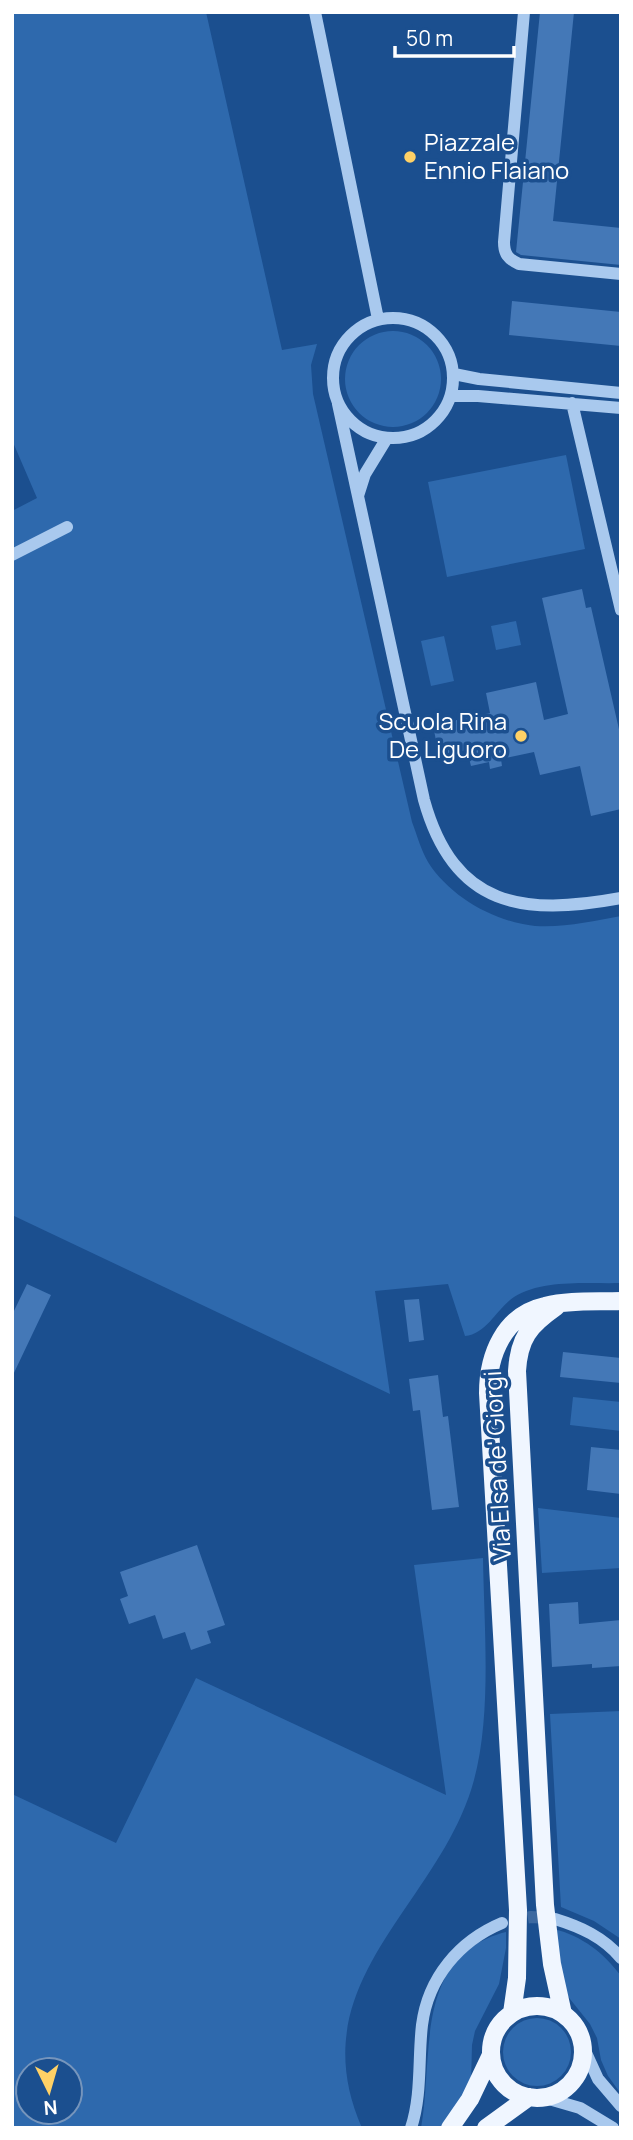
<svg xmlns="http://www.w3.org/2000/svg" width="633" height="2140" font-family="Manrope,sans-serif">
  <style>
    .green { fill: #2e69ad; fill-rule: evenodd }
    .building { fill: #4478b7 }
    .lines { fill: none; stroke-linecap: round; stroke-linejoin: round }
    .minor-tunnel { stroke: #3d69a0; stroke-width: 12; stroke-dasharray: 12 6; stroke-linecap: butt }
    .minor { stroke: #a9c9ee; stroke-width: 12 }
    .major { stroke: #f0f6ff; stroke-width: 18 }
    .poi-dot { fill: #ffd166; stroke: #1b4f8f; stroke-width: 2.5 }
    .labels { text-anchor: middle; stroke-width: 7; stroke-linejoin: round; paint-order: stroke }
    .poi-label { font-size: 24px; fill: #fff; stroke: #1b4f8f; text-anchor: start }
    .street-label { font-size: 24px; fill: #fff; stroke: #1b4f8f }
  </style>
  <rect width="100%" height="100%" fill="#1b4f8f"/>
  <path class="green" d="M 12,12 L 206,12 L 282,350 L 317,344 L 311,365 L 313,394 L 412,822 C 417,835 421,850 428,862 C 450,897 495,922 535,926 C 564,928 593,921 621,916 L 621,1283 C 588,1284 543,1279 514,1297 C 497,1308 487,1334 465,1336 L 448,1284 L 375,1291 L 390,1394 L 12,1215 L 12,511 L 37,498 L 12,440 Z
    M345 379a48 48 0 1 1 96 0a48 48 0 1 1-96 0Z
    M 566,455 L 585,549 L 447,577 L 428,482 Z
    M 516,621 L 521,645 L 496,650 L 491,626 Z
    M 444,636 L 454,681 L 431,686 L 421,641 Z
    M 573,1397 L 621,1402 L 621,1431 L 570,1425 Z
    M 538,1508 L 621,1518 L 621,1568 L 542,1573 Z
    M 483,1558 C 484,1627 492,1713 474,1780 C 440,1906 297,1980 362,2128 L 12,2128 L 12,1794 L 116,1843 L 196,1678 L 446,1795 L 414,1565 ZM 28,2070 L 70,2070 L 70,2112 L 28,2112 Z
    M 621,1711 L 621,1939 L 594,1921 L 561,1907 L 550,1714 Z
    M 554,1929 C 582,1936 604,1953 621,1976 L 621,2094 L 608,2076 L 601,2060 L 597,2038 L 590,2024 L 566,1994 Z
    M 506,1932 L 506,1948 L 499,1984 L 475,2031 L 472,2045 L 471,2083 L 441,2128 L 421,2128 C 434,2057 413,1955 506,1932 Z
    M503 2052a34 34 0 1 1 68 0a34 34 0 1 1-68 0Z"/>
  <path class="building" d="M 540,12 L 574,12 L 553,221 L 621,228 L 621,265 L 521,255 L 516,252 Z
    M 512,301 L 621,312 L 621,346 L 509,335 Z
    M 582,589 L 586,608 L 591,607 L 621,738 L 621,809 L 591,816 L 580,766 L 540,775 L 534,752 L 501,759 L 502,766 L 490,769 L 489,762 L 471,766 L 467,750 L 439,756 L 433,725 L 490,713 L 486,693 L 536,682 L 544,720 L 568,714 L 542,598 Z
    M 27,1284 L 51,1295 L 12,1377 L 12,1315 Z
    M 419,1299 L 424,1340 L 409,1342 L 404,1300 Z
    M 563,1352 L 621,1358 L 621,1383 L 560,1377 Z
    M 438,1375 L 443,1417 L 448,1416 L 459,1507 L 432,1510 L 420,1410 L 413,1411 L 409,1379 Z
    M 591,1447 L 621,1450 L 621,1494 L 587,1490 Z
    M 197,1545 L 225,1625 L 207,1631 L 211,1643 L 191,1650 L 185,1632 L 163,1639 L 155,1615 L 129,1624 L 120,1599 L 128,1596 L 120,1572 Z
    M 578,1602 L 579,1624 L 621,1620 L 621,1666 L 592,1668 L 592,1664 L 552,1667 L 549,1604 Z"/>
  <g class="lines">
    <path class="minor-tunnel" d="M 510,1921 L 531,1917 L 551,1918"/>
    <path class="minor" d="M 315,12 L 378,319
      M 524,12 L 504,242 C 504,254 508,259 519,264 L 621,274
      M333 378a60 60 0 1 1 120 0a60 60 0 1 1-120 0Z
      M 454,374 L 479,379 L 621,393
      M 451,396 L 478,396 L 621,408
      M 572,403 L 621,610
      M 338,404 L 424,800 C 454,908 523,916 621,898
      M 358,496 L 365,474 L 387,438
      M 12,555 L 67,527
      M 555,1919 C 581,1927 603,1937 621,1958
      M 582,2044 L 598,2079 L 621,2106
      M 542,2097 L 580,2108 L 613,2128
      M 411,2128 C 422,2095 418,2059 422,2025 C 428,1978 459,1941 502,1923"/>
    <path class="major" d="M 556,1307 C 529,1326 519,1338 517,1371 L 545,1905 L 552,1964 L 563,2014
      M491 2052a46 46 0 1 1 92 0a46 46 0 1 1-92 0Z
      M 512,2013 L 517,1978 L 518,1910 L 488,1393 C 488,1355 504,1315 545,1306 C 569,1300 596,1302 621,1301
      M 450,2128 L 470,2099 L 491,2055
      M 486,2128 L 529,2097"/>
  </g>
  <g class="poi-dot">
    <circle cx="410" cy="157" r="7"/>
    <circle cx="521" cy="736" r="7"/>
  </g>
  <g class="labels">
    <g class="poi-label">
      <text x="424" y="151">Piazzale<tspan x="424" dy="28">Ennio Flaiano</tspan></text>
      <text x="507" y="730" text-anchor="end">Scuola Rina<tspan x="507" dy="28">De Liguoro</tspan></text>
    </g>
    <g class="street-label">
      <text transform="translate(498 1466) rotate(-93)" y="8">Via Elsa de' Giorgi</text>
    </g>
  </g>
  <rect width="633" height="2140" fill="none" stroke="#ffffff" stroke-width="28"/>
  <g transform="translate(49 2091) rotate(175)"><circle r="33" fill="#1b4f8f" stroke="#7695bc" stroke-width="2"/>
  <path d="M0-5L12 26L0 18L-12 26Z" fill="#ffd166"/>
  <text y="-10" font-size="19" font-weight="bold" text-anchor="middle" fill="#ffffff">N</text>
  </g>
  <path d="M395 46v10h119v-10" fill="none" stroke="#ffffff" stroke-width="3.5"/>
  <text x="406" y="46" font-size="21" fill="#ffffff" stroke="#1b4f8f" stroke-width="5" paint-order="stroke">50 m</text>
</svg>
